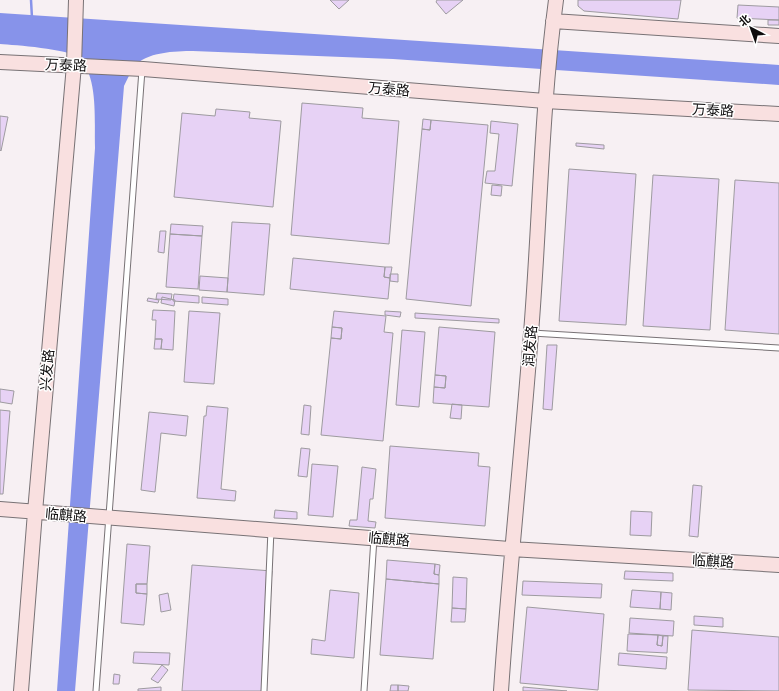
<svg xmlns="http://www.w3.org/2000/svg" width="779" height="691" font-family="'Noto Sans','Noto Sans SC',sans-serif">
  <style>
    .water { fill: #8793ea }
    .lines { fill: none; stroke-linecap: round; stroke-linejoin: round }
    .stream { stroke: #8793ea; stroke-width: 2.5 }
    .building { fill: #e7d2f5; stroke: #9e9ba0 }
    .lane-casing { stroke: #787275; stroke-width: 7 }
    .secondary-casing { stroke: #787275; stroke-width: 16 }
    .lane { stroke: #fff; stroke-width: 5 }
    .secondary { stroke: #f9e0e0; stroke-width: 14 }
    .labels { text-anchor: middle; stroke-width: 3; stroke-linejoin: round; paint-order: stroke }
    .street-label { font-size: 14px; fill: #0f0d0e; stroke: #fff }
  </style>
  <rect width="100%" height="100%" fill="#f7f0f3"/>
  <path class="water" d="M 0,13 L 779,65 L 779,85 L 393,59 L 193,51 C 176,51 145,52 134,67 C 130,73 127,80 124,86 L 75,691 L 57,691 L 95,148 C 94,122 99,75 78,57 C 68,49 15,45 0,44 Z"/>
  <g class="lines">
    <path class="stream" d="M 31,0 L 32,18"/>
  </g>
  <path class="building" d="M 330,0 L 349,0 L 339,9 Z
    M 437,0 L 463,0 L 446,14 L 436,2 Z
    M 578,0 L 681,0 L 678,19 L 584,11 L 578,6 Z
    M 738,5 L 779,7 L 779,20 L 737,18 Z
    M 768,20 L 779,20 L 779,25 L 768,25 Z
    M 302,103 L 363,108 L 362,118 L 399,121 L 389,244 L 291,235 Z
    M 216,109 L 250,112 L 249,118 L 281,121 L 273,207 L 174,197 L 182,113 L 215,116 Z
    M 0,116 L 8,117 L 1,151 L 0,150 Z
    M 423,119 L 431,120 L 430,130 L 422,129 Z
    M 431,120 L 488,125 L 471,306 L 406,299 L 422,129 L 430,130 Z
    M 491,121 L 518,124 L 512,186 L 485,183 L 487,171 L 495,171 L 499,134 L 490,133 Z
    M 576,143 L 604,145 L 604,149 L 576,146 Z
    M 569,169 L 636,174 L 626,325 L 559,321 Z
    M 653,175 L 719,179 L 710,330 L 643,326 Z
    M 735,180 L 779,183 L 779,334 L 725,330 Z
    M 492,185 L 502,186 L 501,196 L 491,195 Z
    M 232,222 L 270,224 L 264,295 L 227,292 Z
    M 171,224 L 203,226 L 202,236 L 170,234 Z
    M 160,231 L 166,231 L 164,253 L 158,252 Z
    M 170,234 L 202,236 L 198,289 L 166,287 Z
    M 293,258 L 385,267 L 384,277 L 390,278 L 388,299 L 290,289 Z
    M 385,267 L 392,267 L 390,278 L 384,277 Z
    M 390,274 L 398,274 L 398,282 L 390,281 Z
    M 200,276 L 228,278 L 227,292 L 199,290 Z
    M 157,293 L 172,294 L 171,300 L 156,299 Z
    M 174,294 L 199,296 L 199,303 L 173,301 Z
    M 162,297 L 175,300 L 174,306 L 161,303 Z
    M 202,297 L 228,299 L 228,305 L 202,303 Z
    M 148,298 L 159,300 L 158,303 L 147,301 Z
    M 153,310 L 175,311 L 173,350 L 161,349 L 162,339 L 155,339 L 156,320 L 152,320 Z
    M 189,311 L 220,313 L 214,384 L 184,382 Z
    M 334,311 L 386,316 L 384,332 L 393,333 L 383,441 L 321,435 L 331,338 L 341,339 L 342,328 L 332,327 Z
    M 385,311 L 401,312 L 400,317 L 385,315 Z
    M 415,313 L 499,319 L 499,323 L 415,318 Z
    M 332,327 L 342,328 L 341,339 L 331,338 Z
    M 439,327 L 495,332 L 489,407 L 433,403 L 434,387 L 445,388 L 446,376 L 435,375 Z
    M 402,330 L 425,332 L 419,407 L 396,405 Z
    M 155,339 L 162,339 L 161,349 L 154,349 Z
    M 547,345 L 557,345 L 552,410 L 543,409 Z
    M 435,375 L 446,376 L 445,388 L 434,387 Z
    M 0,389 L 14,391 L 12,404 L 0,402 Z
    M 452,404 L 462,405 L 461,419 L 450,418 Z
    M 304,405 L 311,406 L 309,435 L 301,434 Z
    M 207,406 L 228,408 L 221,489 L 236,491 L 235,501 L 197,498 L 204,416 L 206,416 Z
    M 0,410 L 10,411 L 3,494 L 0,494 Z
    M 149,412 L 188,416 L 186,436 L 161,433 L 155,492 L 141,490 Z
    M 390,446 L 479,453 L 478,466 L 490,467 L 485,526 L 385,518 Z
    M 301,448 L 310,449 L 307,477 L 298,476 Z
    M 312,464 L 338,466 L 333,517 L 308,515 Z
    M 362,467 L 376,469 L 373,499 L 370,499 L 368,521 L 376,522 L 375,528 L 349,526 L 350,520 L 357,520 Z
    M 693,485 L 702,486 L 698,537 L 689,536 Z
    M 275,510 L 297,512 L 297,519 L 274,518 Z
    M 631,511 L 652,512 L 651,536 L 630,535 Z
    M 127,544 L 150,546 L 147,584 L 136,584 L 136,593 L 147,594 L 144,625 L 121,623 Z
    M 387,560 L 435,564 L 434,574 L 439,575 L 439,584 L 386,579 Z
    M 435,564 L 440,565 L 439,575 L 434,574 Z
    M 192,565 L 272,571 L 263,691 L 182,691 Z
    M 625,571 L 673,573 L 673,581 L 624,579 Z
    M 453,577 L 467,578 L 466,609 L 452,608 Z
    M 386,579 L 439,584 L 433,659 L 380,655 Z
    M 523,581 L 602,584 L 601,598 L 522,595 Z
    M 136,584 L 147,584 L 147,594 L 136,593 Z
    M 330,590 L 359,593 L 354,658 L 311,654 L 312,639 L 325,641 Z
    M 632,590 L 661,592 L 660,609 L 630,607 Z
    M 661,592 L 672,593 L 671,610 L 660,609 Z
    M 168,593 L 171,610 L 161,612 L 159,595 Z
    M 527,607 L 604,614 L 598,690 L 520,683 Z
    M 452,608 L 466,609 L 465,622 L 451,622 Z
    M 694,616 L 723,618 L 723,627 L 694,625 Z
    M 630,618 L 674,621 L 673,636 L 629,633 Z
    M 692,630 L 779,637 L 779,691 L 688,690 Z
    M 628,634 L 658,635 L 657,645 L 662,646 L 663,636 L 668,636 L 667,653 L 627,651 Z
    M 658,635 L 663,636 L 662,646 L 657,645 Z
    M 134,652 L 170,653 L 169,665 L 133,663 Z
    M 619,653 L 667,657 L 666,669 L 618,665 Z
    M 162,665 L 168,670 L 158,683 L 151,679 Z
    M 114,674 L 120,675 L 119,684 L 113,684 Z
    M 391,685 L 398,685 L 398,691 L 390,691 Z
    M 398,685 L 409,686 L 408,691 L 398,691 Z
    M 161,687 L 161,691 L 138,691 L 138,689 Z
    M 523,687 L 567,691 L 523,691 Z"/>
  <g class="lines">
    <g class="lane-casing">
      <path id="lane" d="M 532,333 L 779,348
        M 96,691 L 142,70
        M 264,691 L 271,530
        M 364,691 L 374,538"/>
    </g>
    <g class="secondary-casing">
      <path id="secondary" d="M 553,21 L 779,36
        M 0,62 L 143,69 L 545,101 L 779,114
        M 0,509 L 511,549 L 779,565
        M 21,691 L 35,512 L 74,65 L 76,0
        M 501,691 C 509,572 522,453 531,333 C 540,222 541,111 556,0"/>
    </g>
    <use href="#lane" class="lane"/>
    <use href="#secondary" class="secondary"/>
  </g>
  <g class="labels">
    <g class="street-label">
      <text transform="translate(66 65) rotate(2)" y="5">万泰路</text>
      <text transform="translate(389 89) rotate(5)" y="5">万泰路</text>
      <text transform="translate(713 110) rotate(3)" y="5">万泰路</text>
      <text transform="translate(530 346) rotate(-85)" y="5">润发路</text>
      <text transform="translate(47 370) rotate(-85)" y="5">兴发路</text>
      <text transform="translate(66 515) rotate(5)" y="5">临麒路</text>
      <text transform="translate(389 539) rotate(5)" y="5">临麒路</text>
      <text transform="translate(713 561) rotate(3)" y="5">临麒路</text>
    </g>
  </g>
  <g transform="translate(751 28) rotate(319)" stroke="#ffffff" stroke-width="3" paint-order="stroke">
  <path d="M0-3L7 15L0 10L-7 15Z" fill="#0f0d0e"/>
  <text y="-6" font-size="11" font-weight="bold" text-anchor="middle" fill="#0f0d0e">北</text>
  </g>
</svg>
